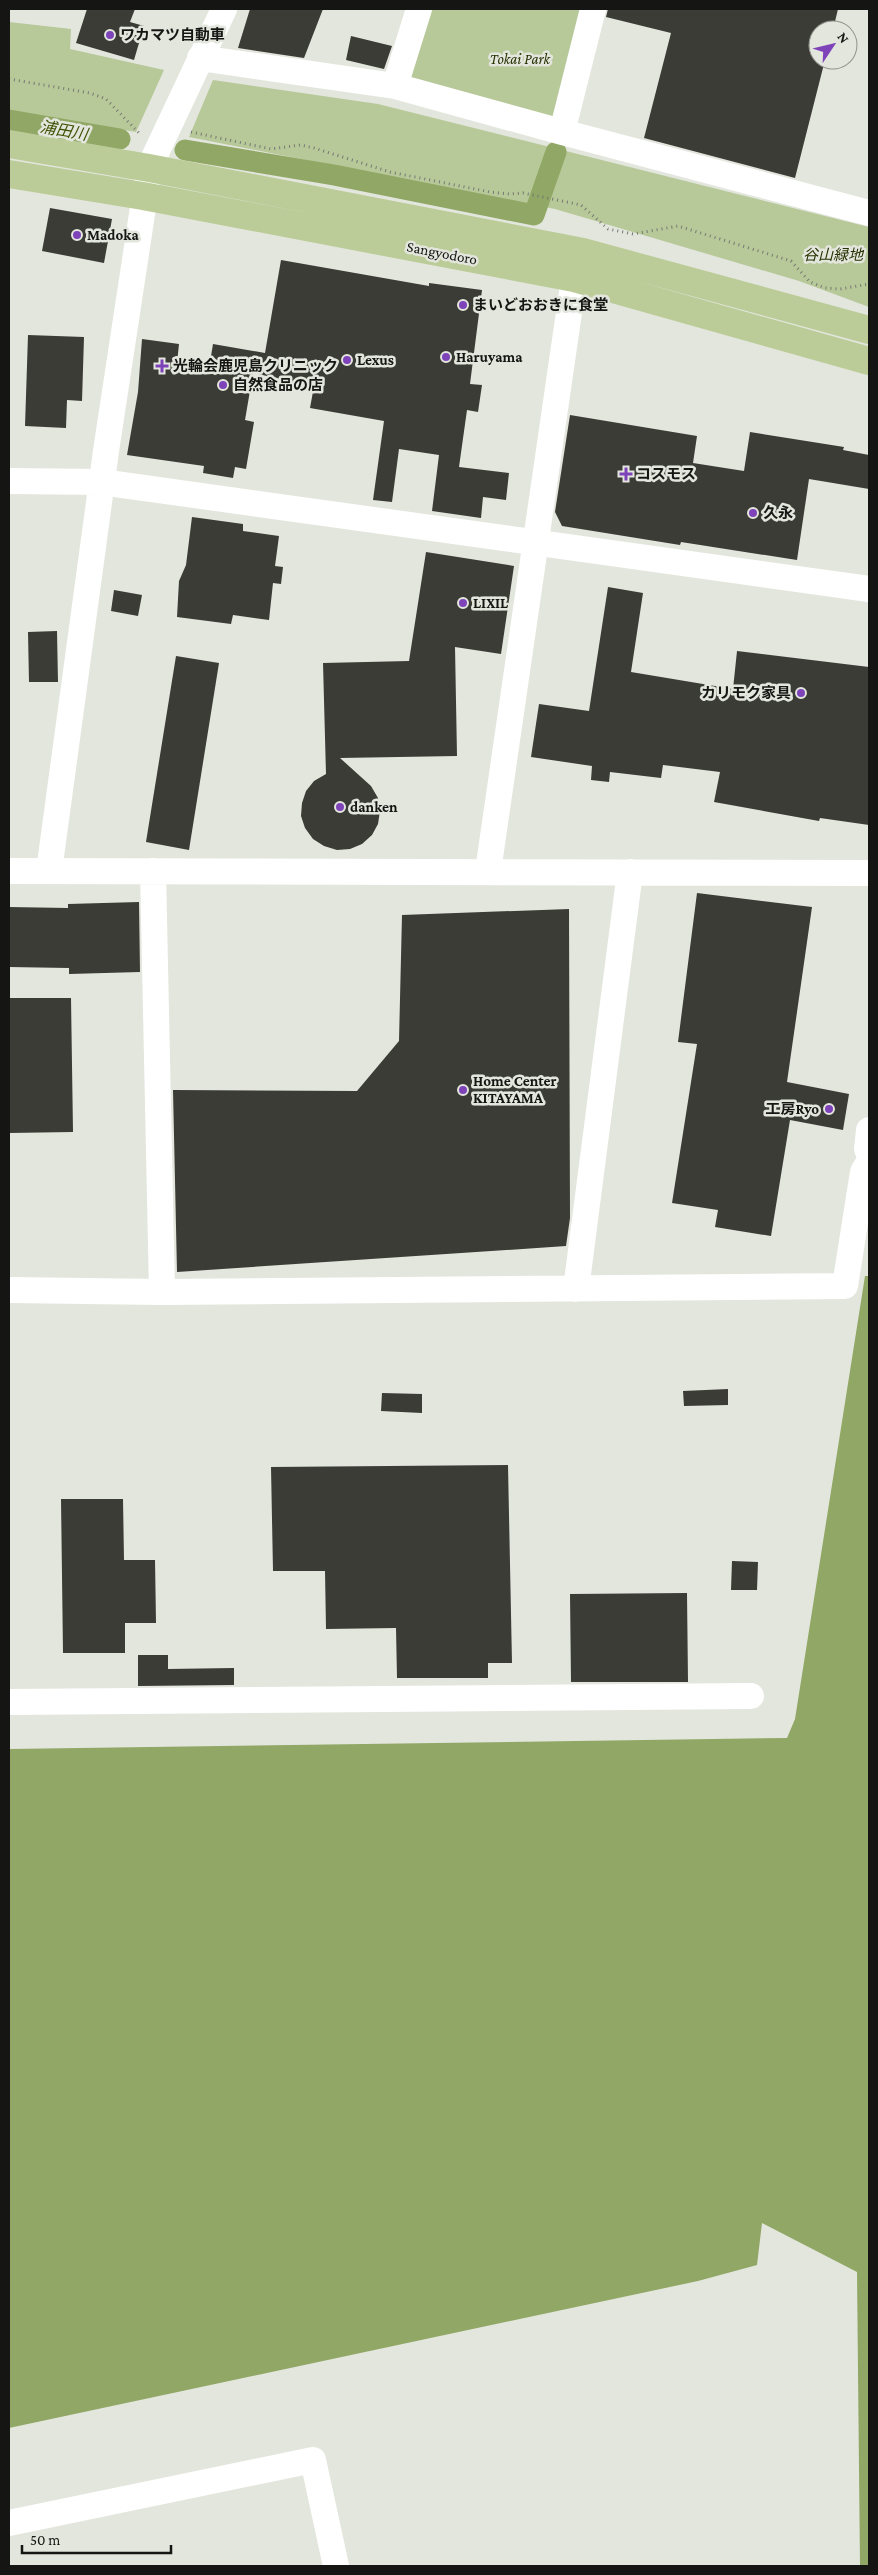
<svg xmlns="http://www.w3.org/2000/svg" width="878" height="2575" font-family="'Crimson Pro','Noto Sans JP',serif">
  <style>
    .green { fill: #b7c899 }
    .water { fill: #91a765 }
    .lines { fill: none; stroke-linecap: round; stroke-linejoin: round }
    .canal { stroke: #91a765; stroke-width: 21 }
    .building { fill: #3a3c35 }
    .path { stroke: #777973; stroke-width: 3; stroke-dasharray: 1 4; stroke-linecap: butt }
    .minor { stroke: #fff; stroke-width: 26 }
    .major { stroke: #bccc98; stroke-width: 28 }
    .poi-dot { fill: #7e43b9; stroke: #e3e6dd; stroke-width: 2 }
    .labels { text-anchor: middle; stroke-width: 5; stroke-linejoin: round; paint-order: stroke }
    .poi-label { font-size: 15px; font-weight: bold; fill: #151613; stroke: #e3e6dd; text-anchor: start }
    .park-label { font-size: 15px; font-style: italic; fill: #253100; stroke: #e3e6dd }
    .street-label { font-size: 15px; fill: #151613; stroke: #e3e6dd }
    .water-label { font-size: 16px; font-style: italic; fill: #3e5102; stroke: #e3e6dd }
  </style>
  <rect width="100%" height="100%" fill="#e3e6dd"/>
  <path class="green" d="M 428,9 L 585,9 L 556,119 L 407,79 Z
    M 9,22 L 71,29 L 70,49 L 164,70 L 136,132 L 9,111 Z
    M 213,80 L 378,104 L 869,227 L 869,307 L 799,281 L 555,209 L 189,137 Z"/>
  <path class="water" d="M 865,1276 L 869,1276 L 869,2566 L 860,2566 L 857,2272 L 762,2223 L 757,2265 L 698,2281 L 9,2428 L 9,1749 L 787,1738 L 795,1719 Z"/>
  <g class="lines">
    <path class="canal" d="M 9,120 L 120,139
      M 185,150 L 334,175 L 534,215 L 556,152"/>
  </g>
  <path class="building" d="M 87,9 L 135,9 L 130,22 L 144,26 L 134,60 L 76,43 Z
    M 250,9 L 323,9 L 304,58 L 238,48 Z
    M 608,9 L 838,9 L 833,30 L 818,30 L 818,60 L 825,60 L 795,178 L 644,138 L 671,33 L 606,17 Z
    M 351,36 L 392,46 L 384,69 L 346,60 Z
    M 50,208 L 112,219 L 104,263 L 42,251 Z
    M 281,260 L 429,286 L 429,283 L 482,290 L 470,384 L 482,385 L 478,412 L 467,410 L 459,467 L 509,473 L 506,500 L 483,497 L 481,518 L 432,511 L 439,455 L 399,449 L 392,502 L 373,500 L 384,421 L 310,408 L 314,386 L 253,373 L 245,420 L 254,422 L 246,469 L 235,467 L 233,478 L 203,473 L 204,466 L 127,455 L 138,392 L 142,339 L 179,344 L 177,363 L 209,368 L 213,344 L 265,353 Z
    M 28,335 L 84,337 L 82,401 L 67,400 L 66,428 L 25,426 Z
    M 570,415 L 697,436 L 693,463 L 744,471 L 750,432 L 844,447 L 843,450 L 869,455 L 869,489 L 809,479 L 797,560 L 681,542 L 680,545 L 562,526 L 555,512 Z
    M 192,517 L 243,524 L 243,531 L 279,536 L 275,566 L 283,567 L 281,584 L 273,583 L 269,620 L 233,615 L 231,624 L 177,617 L 179,581 L 186,565 Z
    M 426,552 L 514,566 L 501,654 L 455,647 L 457,756 L 340,758 L 371,786 L 378,798 L 380,811 L 378,824 L 372,835 L 362,844 L 350,849 L 337,850 L 324,846 L 313,839 L 305,828 L 301,816 L 302,803 L 306,791 L 314,781 L 326,774 L 323,663 L 409,661 Z
    M 608,587 L 643,593 L 631,672 L 733,689 L 737,651 L 869,667 L 869,825 L 820,818 L 819,821 L 714,802 L 720,772 L 663,765 L 661,778 L 610,772 L 609,782 L 591,780 L 592,766 L 531,757 L 539,704 L 589,711 Z
    M 114,590 L 142,595 L 138,616 L 111,611 Z
    M 57,631 L 58,682 L 29,682 L 28,632 Z
    M 176,656 L 219,663 L 189,850 L 146,842 Z
    M 697,893 L 812,907 L 787,1082 L 849,1094 L 843,1130 L 790,1120 L 771,1236 L 715,1227 L 718,1210 L 672,1203 L 697,1044 L 678,1042 Z
    M 139,902 L 140,972 L 69,974 L 69,968 L 9,967 L 9,907 L 68,908 L 68,904 Z
    M 569,909 L 570,1218 L 566,1246 L 177,1272 L 173,1090 L 357,1091 L 399,1041 L 402,915 Z
    M 9,998 L 71,998 L 73,1132 L 9,1133 Z
    M 728,1389 L 728,1405 L 684,1406 L 683,1391 Z
    M 382,1393 L 422,1394 L 422,1413 L 381,1411 Z
    M 508,1465 L 512,1663 L 488,1663 L 488,1678 L 397,1678 L 396,1628 L 326,1629 L 325,1571 L 273,1571 L 271,1467 Z
    M 61,1499 L 123,1499 L 124,1560 L 155,1560 L 156,1623 L 125,1623 L 125,1653 L 63,1653 Z
    M 732,1561 L 758,1562 L 757,1590 L 731,1590 Z
    M 687,1593 L 688,1682 L 571,1682 L 570,1594 Z
    M 138,1655 L 168,1655 L 168,1669 L 234,1668 L 234,1685 L 138,1686 Z"/>
  <g class="lines">
    <path class="path" d="M 9,79 L 90,93 L 106,99 L 140,134
      M 191,132 L 271,149 L 300,145 L 314,148 L 390,172 L 490,192 L 510,194 L 523,193 L 581,205 L 608,229 L 633,234 L 678,226 L 791,261 L 810,282 L 825,288 L 840,289 L 869,284"/>
    <path class="minor" d="M 419,9 L 395,86 L 562,132
      M 593,9 L 562,132 L 869,213
      M 200,58 L 395,86
      M 9,481 L 101,482 L 869,589
      M 9,871 L 869,873
      M 49,871 L 106,451 L 149,168 L 224,9
      M 153,871 L 162,1292
      M 488,871 L 574,278
      M 869,1130 L 867,1149 L 869,1154
      M 576,1289 L 630,872
      M 9,1290 L 162,1292 L 845,1286 L 863,1172 L 869,1162
      M 9,1702 L 751,1696
      M 9,2523 L 313,2460 L 336,2566"/>
    <path class="major" d="M 9,144 L 149,168 L 583,252 L 869,330
      M 9,174 L 143,196 L 574,278 L 869,361"/>
  </g>
  <g class="poi-dot">
    <circle cx="110" cy="35" r="5"/>
    <circle cx="77" cy="235" r="5"/>
    <circle cx="463" cy="305" r="5"/>
    <circle cx="446" cy="357" r="5"/>
    <circle cx="347" cy="360" r="5"/>
    <path d="M159.5 358.5h5v5h5v5h-5v5h-5v-5h-5v-5h5z"/>
    <circle cx="223" cy="385" r="5"/>
    <path d="M623.5 466.5h5v5h5v5h-5v5h-5v-5h-5v-5h5z"/>
    <circle cx="753" cy="513" r="5"/>
    <circle cx="463" cy="603" r="5"/>
    <circle cx="801" cy="693" r="5"/>
    <circle cx="340" cy="807" r="5"/>
    <circle cx="463" cy="1090" r="5"/>
    <circle cx="829" cy="1109" r="5"/>
  </g>
  <g class="labels">
    <g class="poi-label">
      <text x="120" y="40">ワカマツ自動車</text>
      <text x="87" y="240">Madoka</text>
      <text x="473" y="310">まいどおおきに食堂</text>
      <text x="456" y="362">Haruyama</text>
      <text x="357" y="365">Lexus</text>
      <text x="173" y="371">光輪会鹿児島クリニック</text>
      <text x="233" y="390">自然食品の店</text>
      <text x="636" y="479">コスモス</text>
      <text x="763" y="518">久永</text>
      <text x="473" y="608">LIXIL</text>
      <text x="791" y="698" text-anchor="end">カリモク家具</text>
      <text x="350" y="812">danken</text>
      <text x="473" y="1086">Home Center<tspan x="473" dy="17">KITAYAMA</tspan></text>
      <text x="819" y="1114" text-anchor="end">工房Ryo</text>
    </g>
    <g class="park-label">
      <text x="520" y="64">Tokai Park</text>
      <text x="833" y="260">谷山緑地</text>
    </g>
    <g class="street-label">
      <text transform="translate(442 253) rotate(11)" y="5">Sangyodoro</text>
    </g>
    <g class="water-label">
      <text transform="translate(64 130) rotate(10)" y="6">浦田川</text>
    </g>
  </g>
  <rect width="878" height="2575" fill="none" stroke="#151613" stroke-width="20"/>
  <g transform="translate(833 45) rotate(55)"><circle r="24" fill="#e3e6dd" stroke="#91938c"/>
  <path d="M0-4L9 19L0 12L-9 19Z" fill="#7e43b9"/>
  <text y="-8" font-size="14" font-weight="bold" text-anchor="middle" fill="#151613">N</text>
  </g>
  <path d="M22 2545v8h149v-8" fill="none" stroke="#151613" stroke-width="2.5"/>
  <text x="30" y="2545" font-size="15" fill="#151613" stroke="#e3e6dd" stroke-width="4" paint-order="stroke">50 m</text>
</svg>
